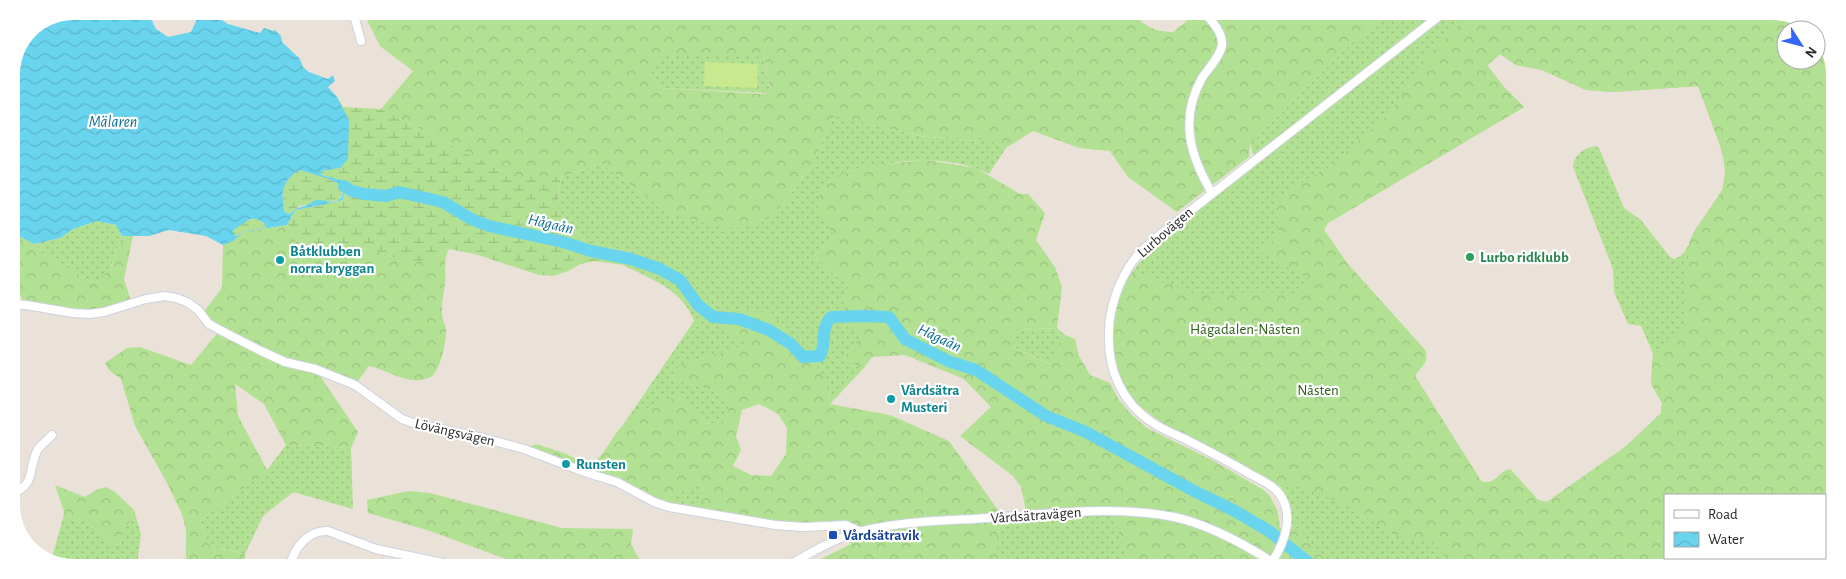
<svg xmlns="http://www.w3.org/2000/svg" width="1846" height="579" font-family="'Alegreya Sans',sans-serif">
  <style>
    .grass { fill: url(#grass-dots); fill-rule: evenodd }
    .forest { fill: url(#forest-crowns); fill-rule: evenodd }
    .wetland { fill: url(#wetland-marsh) }
    .pitch { fill: #c9e98f }
    .water { fill: url(#water-waves); fill-rule: evenodd }
    .lines { fill: none; stroke-linecap: round; stroke-linejoin: round }
    .river { stroke: #69d4ed; stroke-width: 12 }
    .minor-casing { stroke: #cdd2e0; stroke-width: 10 }
    .minor { stroke: #fff; stroke-width: 8 }
    .leisure-dot { fill: #2e9e5b; stroke: #fff; stroke-width: 2 }
    .culture-dot { fill: #0f9aa8; stroke: #fff; stroke-width: 2 }
    .transit-dot { fill: #1a4fb4; stroke: #fff; stroke-width: 2 }
    .labels { text-anchor: middle; stroke-width: 4.5; stroke-linejoin: round; paint-order: stroke }
    .street-label { font-size: 15px; fill: #272727; stroke: #fff }
    .culture-label { font-size: 15px; font-weight: bold; fill: #0d838f; stroke: #fff; text-anchor: start }
    .leisure-label { font-size: 15px; font-weight: bold; fill: #27864d; stroke: #fff; text-anchor: start }
    .park-label { font-size: 15px; fill: #2d6219; stroke: #fff }
    .transit-label { font-size: 15px; font-weight: bold; fill: #164399; stroke: #fff; text-anchor: start }
    .water-label { font-size: 16px; font-style: italic; fill: #0d6f94; stroke: #fff }
  </style>
  <defs>
    <pattern id="grass-dots" width="8" height="8" patternUnits="userSpaceOnUse" patternTransform="scale(1.25)"><rect width="8" height="8" fill="#b3e193"/><path d="M2 2h.1M6 6h.1" fill="none" stroke="#9ac17f" stroke-width="1.8" stroke-linecap="round"/></pattern>
    <pattern id="forest-crowns" width="20" height="18" patternUnits="userSpaceOnUse" patternTransform="scale(1.25)"><rect width="20" height="18" fill="#b3e193"/><path d="M2 6a3 3 0 1 1 6 0M12 15a3 3 0 1 1 6 0" fill="none" stroke="#9ac17f"/></pattern>
    <pattern id="wetland-marsh" width="20" height="14" patternUnits="userSpaceOnUse" patternTransform="scale(1.25)"><rect width="20" height="14" fill="#b3e193"/><path d="M1 5h8M5 5V1M11 12h8M15 12V8" fill="none" stroke="#9ac17f"/></pattern>
    <pattern id="water-waves" width="16" height="10" patternUnits="userSpaceOnUse" patternTransform="scale(1.25)"><rect width="16" height="10" fill="#69d4ed"/><path d="M0 5q4-4 8 0t8 0" fill="none" stroke="#5bb6cb"/></pattern>
  </defs>
  <rect width="100%" height="100%" fill="#eae1d8"/>
  <path class="grass" d="M 1394,13 L 1789,13 L 1815,30 L 1786,30 L 1786,60 L 1816,60 L 1816,31 L 1819,33 L 1835,70 L 1833,522 L 1825,533 L 1825,495 L 1665,495 L 1665,558 L 1801,558 L 1772,568 L 1289,567 L 1280,559 L 1293,526 L 1281,487 L 1245,465 L 1203,446 L 1146,411 L 1126,395 L 1116,371 L 1111,332 L 1123,284 L 1152,247 L 1257,164 L 1250,144 L 1351,43 ZM 1500,54 L 1516,65 L 1542,70 L 1586,90 L 1614,92 L 1698,86 C 1708,114 1732,159 1723,188 C 1719,200 1702,219 1695,230 C 1688,242 1689,254 1674,259 L 1670,257 L 1641,220 L 1624,208 L 1599,148 L 1596,146 C 1584,148 1574,154 1573,167 L 1613,269 L 1614,292 L 1628,324 L 1641,326 L 1653,353 L 1651,384 L 1662,403 L 1661,413 L 1625,447 L 1547,502 L 1538,500 L 1510,469 C 1498,472 1494,487 1481,481 L 1415,376 C 1420,366 1430,363 1425,350 L 1347,263 L 1324,230 L 1328,223 L 1524,107 L 1504,87 L 1487,66 Z
    M 665,54 L 764,54 L 770,93 L 662,88 L 650,75 Z
    M 837,115 L 876,126 L 929,138 L 947,137 L 970,141 L 986,138 L 1006,148 L 989,174 C 945,152 889,161 843,173 L 834,236 L 813,257 L 848,285 L 844,303 L 862,334 L 844,358 L 863,369 L 830,404 L 829,389 L 817,370 L 748,345 L 680,364 L 679,381 L 712,390 L 728,401 L 728,415 L 721,425 L 705,422 L 678,396 L 649,408 L 623,425 L 694,321 C 683,289 650,279 623,265 L 631,259 L 631,253 L 597,244 L 577,234 L 557,211 L 561,177 L 601,163 L 670,214 L 780,208 L 813,164 L 833,118 Z
    M 97,221 L 116,225 L 122,236 L 111,266 L 100,282 L 90,281 L 44,255 L 34,244 L 60,238 L 73,229 Z
    M 1057,328 L 1065,335 L 1048,363 L 1012,347 L 1014,330 Z
    M 286,445 L 351,448 L 353,509 L 293,492 L 263,516 L 245,554 L 210,546 L 200,521 L 267,470 Z
    M 700,480 L 705,513 L 669,507 L 676,496 Z
    M 134,510 L 141,534 L 137,566 L 57,566 L 51,561 L 63,518 L 65,519 L 73,516 L 94,528 L 115,545 L 120,544 L 122,539 L 122,534 L 130,521 Z
    M 1112,512 L 1127,556 L 1128,567 L 1020,567 L 997,551 L 996,541 L 1003,517 Z"/>
  <path class="forest" d="M 363,12 L 1135,13 C 1142,27 1158,32 1173,32 L 1197,13 L 1394,13 L 1351,43 L 1250,144 L 1249,157 L 1177,212 L 1128,177 L 1110,151 L 1079,148 L 1033,131 L 1006,148 L 986,138 L 970,141 L 947,137 L 930,138 L 876,126 L 838,116 L 833,118 L 813,164 L 780,208 L 759,224 L 729,229 L 670,214 L 601,163 L 561,177 L 513,177 L 381,109 L 413,71 L 380,46 ZM 666,54 L 764,54 L 770,92 L 763,94 L 662,88 L 650,75 Z
    M 1466,13 L 1789,13 L 1815,30 L 1786,30 L 1786,60 L 1816,60 L 1816,31 L 1819,33 L 1835,70 L 1833,522 L 1825,533 L 1825,495 L 1665,495 L 1665,558 L 1801,558 L 1772,568 L 1454,567 L 1434,543 L 1421,539 L 1407,540 L 1377,525 L 1355,509 L 1311,490 L 1292,486 L 1282,488 C 1258,470 1229,456 1202,442 C 1188,435 1171,429 1158,420 C 1132,402 1116,375 1114,343 C 1112,325 1115,304 1123,287 C 1126,282 1131,277 1135,272 L 1196,294 L 1266,292 L 1300,294 L 1313,281 L 1262,253 L 1279,233 L 1275,199 L 1332,165 L 1391,112 L 1421,62 L 1464,20 ZM 1500,54 L 1516,65 L 1542,70 L 1586,90 L 1614,92 L 1698,86 L 1724,157 L 1725,174 L 1722,190 L 1694,232 L 1689,243 L 1685,303 L 1686,322 L 1678,336 L 1666,345 L 1657,354 L 1652,366 L 1651,384 L 1662,403 L 1661,414 L 1625,447 L 1547,502 L 1538,500 L 1510,469 C 1498,472 1494,487 1481,481 L 1415,376 C 1420,366 1430,363 1425,350 L 1347,263 L 1324,230 L 1328,223 L 1524,107 L 1504,87 L 1487,65 Z
    M 926,160 L 976,168 L 1020,194 L 1028,194 L 1045,213 L 1036,240 L 1055,267 L 1062,287 L 1057,328 L 1014,330 L 1012,347 L 1047,363 L 1065,335 L 1075,339 L 1079,356 L 1090,375 L 1110,383 L 1119,400 L 1132,415 L 1147,428 L 1212,460 L 1262,489 L 1270,496 L 1278,512 L 1280,528 L 1293,526 L 1303,532 L 1310,544 L 1332,567 L 1128,567 L 1127,556 L 1112,512 L 1027,516 L 1021,487 L 1013,476 L 960,436 L 991,407 L 964,379 L 905,355 L 872,357 L 863,369 L 844,358 L 862,334 L 849,329 L 844,303 L 848,285 L 813,257 L 834,236 L 818,208 L 821,187 L 843,173 L 875,165 Z
    M 287,225 L 303,254 L 342,254 L 362,248 L 380,252 L 394,258 L 429,259 L 449,249 C 443,260 446,271 445,283 C 444,293 441,303 442,314 C 442,319 445,324 446,329 C 447,339 441,366 434,374 C 430,379 420,381 413,380 C 398,379 384,369 369,366 L 355,385 L 316,370 L 358,432 L 351,448 L 286,445 L 264,404 L 235,384 L 238,416 L 267,470 L 200,521 L 210,546 L 245,554 L 245,566 L 186,566 L 186,530 L 182,514 L 166,481 L 135,426 L 121,379 L 109,370 L 105,363 L 127,348 L 140,347 L 191,365 L 220,330 L 202,314 L 222,288 L 223,245 L 233,240 L 244,232 Z
    M 11,232 L 34,244 L 44,255 L 90,281 L 99,282 L 111,266 L 122,236 L 133,236 L 124,279 L 132,304 L 90,314 L 26,305 L 11,280 Z
    M 744,310 L 771,313 L 807,347 L 829,389 L 830,404 L 890,415 L 949,441 L 1003,517 L 996,541 L 998,551 L 1020,567 L 810,567 L 810,560 L 813,563 L 851,544 L 846,525 L 804,527 L 705,513 L 700,481 L 676,496 L 669,507 L 623,485 L 524,449 L 536,444 L 564,453 L 578,460 L 594,462 C 607,452 611,437 623,425 C 635,413 662,402 678,395 L 705,422 L 721,425 L 728,415 L 728,401 L 712,390 L 679,381 L 673,374 L 680,364 L 747,345 L 714,322 ZM 759,404 L 778,414 L 787,428 L 786,454 L 771,476 L 751,475 L 733,466 L 741,450 L 736,436 L 742,410 Z
    M 55,485 L 85,497 L 96,490 L 106,487 L 115,492 L 134,510 L 130,521 L 122,534 L 122,539 L 120,544 L 115,545 L 94,528 L 73,516 L 65,519 L 63,518 L 64,511 Z
    M 408,491 L 430,493 L 562,528 L 633,529 L 631,544 L 643,566 L 525,566 L 427,530 L 368,513 L 367,500 Z"/>
  <path class="wetland" d="M 337,97 L 343,107 L 381,109 L 513,177 L 561,177 L 557,211 L 577,234 L 597,244 L 631,253 L 631,259 L 623,265 L 595,261 L 581,264 L 568,271 L 553,276 L 539,275 L 475,254 L 449,249 L 429,259 L 414,263 L 394,258 L 380,252 L 362,248 L 342,254 L 303,254 L 287,225 L 295,210 C 311,207 327,204 343,200 L 343,192 L 339,200 L 325,202 L 313,201 L 308,205 L 299,206 L 288,215 L 285,213 C 280,195 282,179 300,170 L 324,177 L 342,185 L 343,191 L 344,186 L 341,180 L 321,175 L 322,171 L 340,168 Z
    M 255,218 L 266,225 L 266,228 L 246,231 L 236,236 L 234,235 L 233,230 C 238,224 247,220 255,218 Z"/>
  <path class="pitch" d="M 705,62 L 758,64 L 757,88 L 704,86 Z"/>
  <path class="water" d="M 74,11 L 143,11 L 143,16 L 152,21 L 156,29 L 168,37 L 191,32 L 198,17 L 215,16 L 228,24 L 260,33 L 264,28 L 273,31 L 275,30 L 281,36 L 282,42 L 300,59 L 303,67 L 309,72 L 328,79 L 333,75 L 335,81 L 328,87 L 337,97 L 349,120 L 348,159 L 340,168 L 322,171 L 321,175 L 341,180 L 344,186 L 343,200 C 327,204 311,207 295,210 L 287,225 L 244,232 L 233,241 L 223,245 L 206,236 L 169,230 L 149,236 L 122,236 L 116,225 L 97,221 L 73,229 L 60,238 L 34,244 L 11,232 L 11,74 L 30,29 ZM 300,170 L 329,179 L 342,185 L 343,192 L 341,198 C 333,205 327,200 318,200 C 313,200 312,203 307,205 C 300,208 296,207 290,214 L 285,213 C 280,195 282,179 300,170 ZM 250,219 C 257,218 261,221 266,225 L 266,228 L 246,231 L 236,236 L 234,235 L 233,230 Z"/>
  <g class="lines">
    <path class="river" d="M 344,186 L 352,191 L 364,194 L 386,196 L 399,192 L 443,202 L 471,219 L 489,226 L 563,242 L 591,251 L 631,259 L 658,268 L 680,280 L 698,305 L 713,317 L 739,319 L 769,330 L 791,344 L 803,357 L 820,356 C 827,341 820,329 831,317 L 864,316 L 889,317 L 905,339 L 948,361 L 976,370 L 1046,416 L 1086,432 L 1194,491 L 1233,510 L 1269,531 L 1314,567"/>
    <g class="minor-casing">
      <path id="minor" d="M 353,12 L 361,41
        M 1205,13 C 1212,22 1223,32 1222,45 C 1220,57 1208,69 1202,78 C 1179,119 1190,156 1212,193
        M 11,304 L 26,305 L 73,313 L 90,314 L 104,312 L 146,299 L 165,296 L 176,298 L 187,302 L 198,310 L 209,324 L 220,330 L 261,351 L 285,362 L 315,369 L 355,385 L 402,419 L 413,423 L 483,438 L 524,449 L 587,473 L 617,482 L 654,502 L 669,507 L 775,525 L 804,527 L 846,525 L 861,532
        M 11,494 C 37,485 27,469 38,449 C 42,444 48,440 52,435
        M 1272,562 C 1285,542 1296,512 1277,491 C 1269,483 1257,478 1248,473 C 1228,461 1208,451 1187,440 C 1176,435 1164,430 1153,423 C 1122,403 1107,369 1109,332 C 1109,309 1119,280 1133,261 C 1139,252 1149,244 1157,237 L 1443,13
        M 290,566 C 294,548 308,530 328,531 L 376,549 L 457,566
        M 788,566 C 806,555 828,542 849,535 C 888,521 946,521 988,518 C 1050,514 1113,505 1174,517 C 1211,525 1248,546 1280,567"/>
    </g>
    <use href="#minor" class="minor"/>
  </g>
  <circle class="leisure-dot" cx="1470" cy="257" r="5"/>
  <g class="culture-dot">
    <circle cx="280" cy="260" r="5"/>
    <circle cx="891" cy="399" r="5"/>
    <circle cx="566" cy="464" r="5"/>
  </g>
  <rect class="transit-dot" x="828" y="530" width="10" height="10" rx="2.5"/>
  <g class="labels">
    <g class="street-label">
      <text transform="translate(1165 232) rotate(-41)" y="5">Lurbovägen</text>
      <text transform="translate(455 432) rotate(13)" y="5">Lövängsvägen</text>
      <text transform="translate(1036 515) rotate(-4)" y="5">Vårdsätravägen</text>
    </g>
    <g class="culture-label">
      <text x="290" y="256">Båtklubben<tspan x="290" dy="17">norra bryggan</tspan></text>
      <text x="901" y="395">Vårdsätra<tspan x="901" dy="17">Musteri</tspan></text>
      <text x="576" y="469">Runsten</text>
    </g>
    <g class="leisure-label">
      <text x="1480" y="262">Lurbo ridklubb</text>
    </g>
    <g class="park-label">
      <text x="1245" y="334">Hågadalen-Nåsten</text>
      <text x="1318" y="395">Nåsten</text>
    </g>
    <g class="transit-label">
      <text x="843" y="540">Vårdsätravik</text>
    </g>
    <g class="water-label">
      <text x="113" y="127">Mälaren</text>
      <text transform="translate(551 223) rotate(13)" y="6">Hågaån</text>
      <text transform="translate(940 337) rotate(25)" y="6">Hågaån</text>
    </g>
  </g>
  <path d="M0 0H1846V579H0ZM74 20H1772A54 54 0 0 1 1826 74V505A54 54 0 0 1 1772 559H74A54 54 0 0 1 20 505V74A54 54 0 0 1 74 20Z" fill="#fff" fill-rule="evenodd"/>
  <rect x="1664" y="494" width="162" height="65" fill="#ffffff" stroke="#a9a9a9"/>
  <rect x="1674" y="510" width="25" height="8" fill="#ffffff" stroke="#a9a9a9"/>
  <text x="1708" y="519" font-size="15" fill="#272727">Road</text>
  <rect x="1674" y="532" width="25" height="15" fill="url(#water-waves)" stroke="#a9a9a9"/>
  <text x="1708" y="544" font-size="15" fill="#272727">Water</text>
  <g transform="translate(1801 45) rotate(126)"><circle r="24" fill="#ffffff" stroke="#a9a9a9"/>
  <path d="M0-4L9 19L0 12L-9 19Z" fill="#3568f9"/>
  <text y="-8" font-size="14" font-weight="bold" text-anchor="middle" fill="#272727">N</text>
  </g>
</svg>
